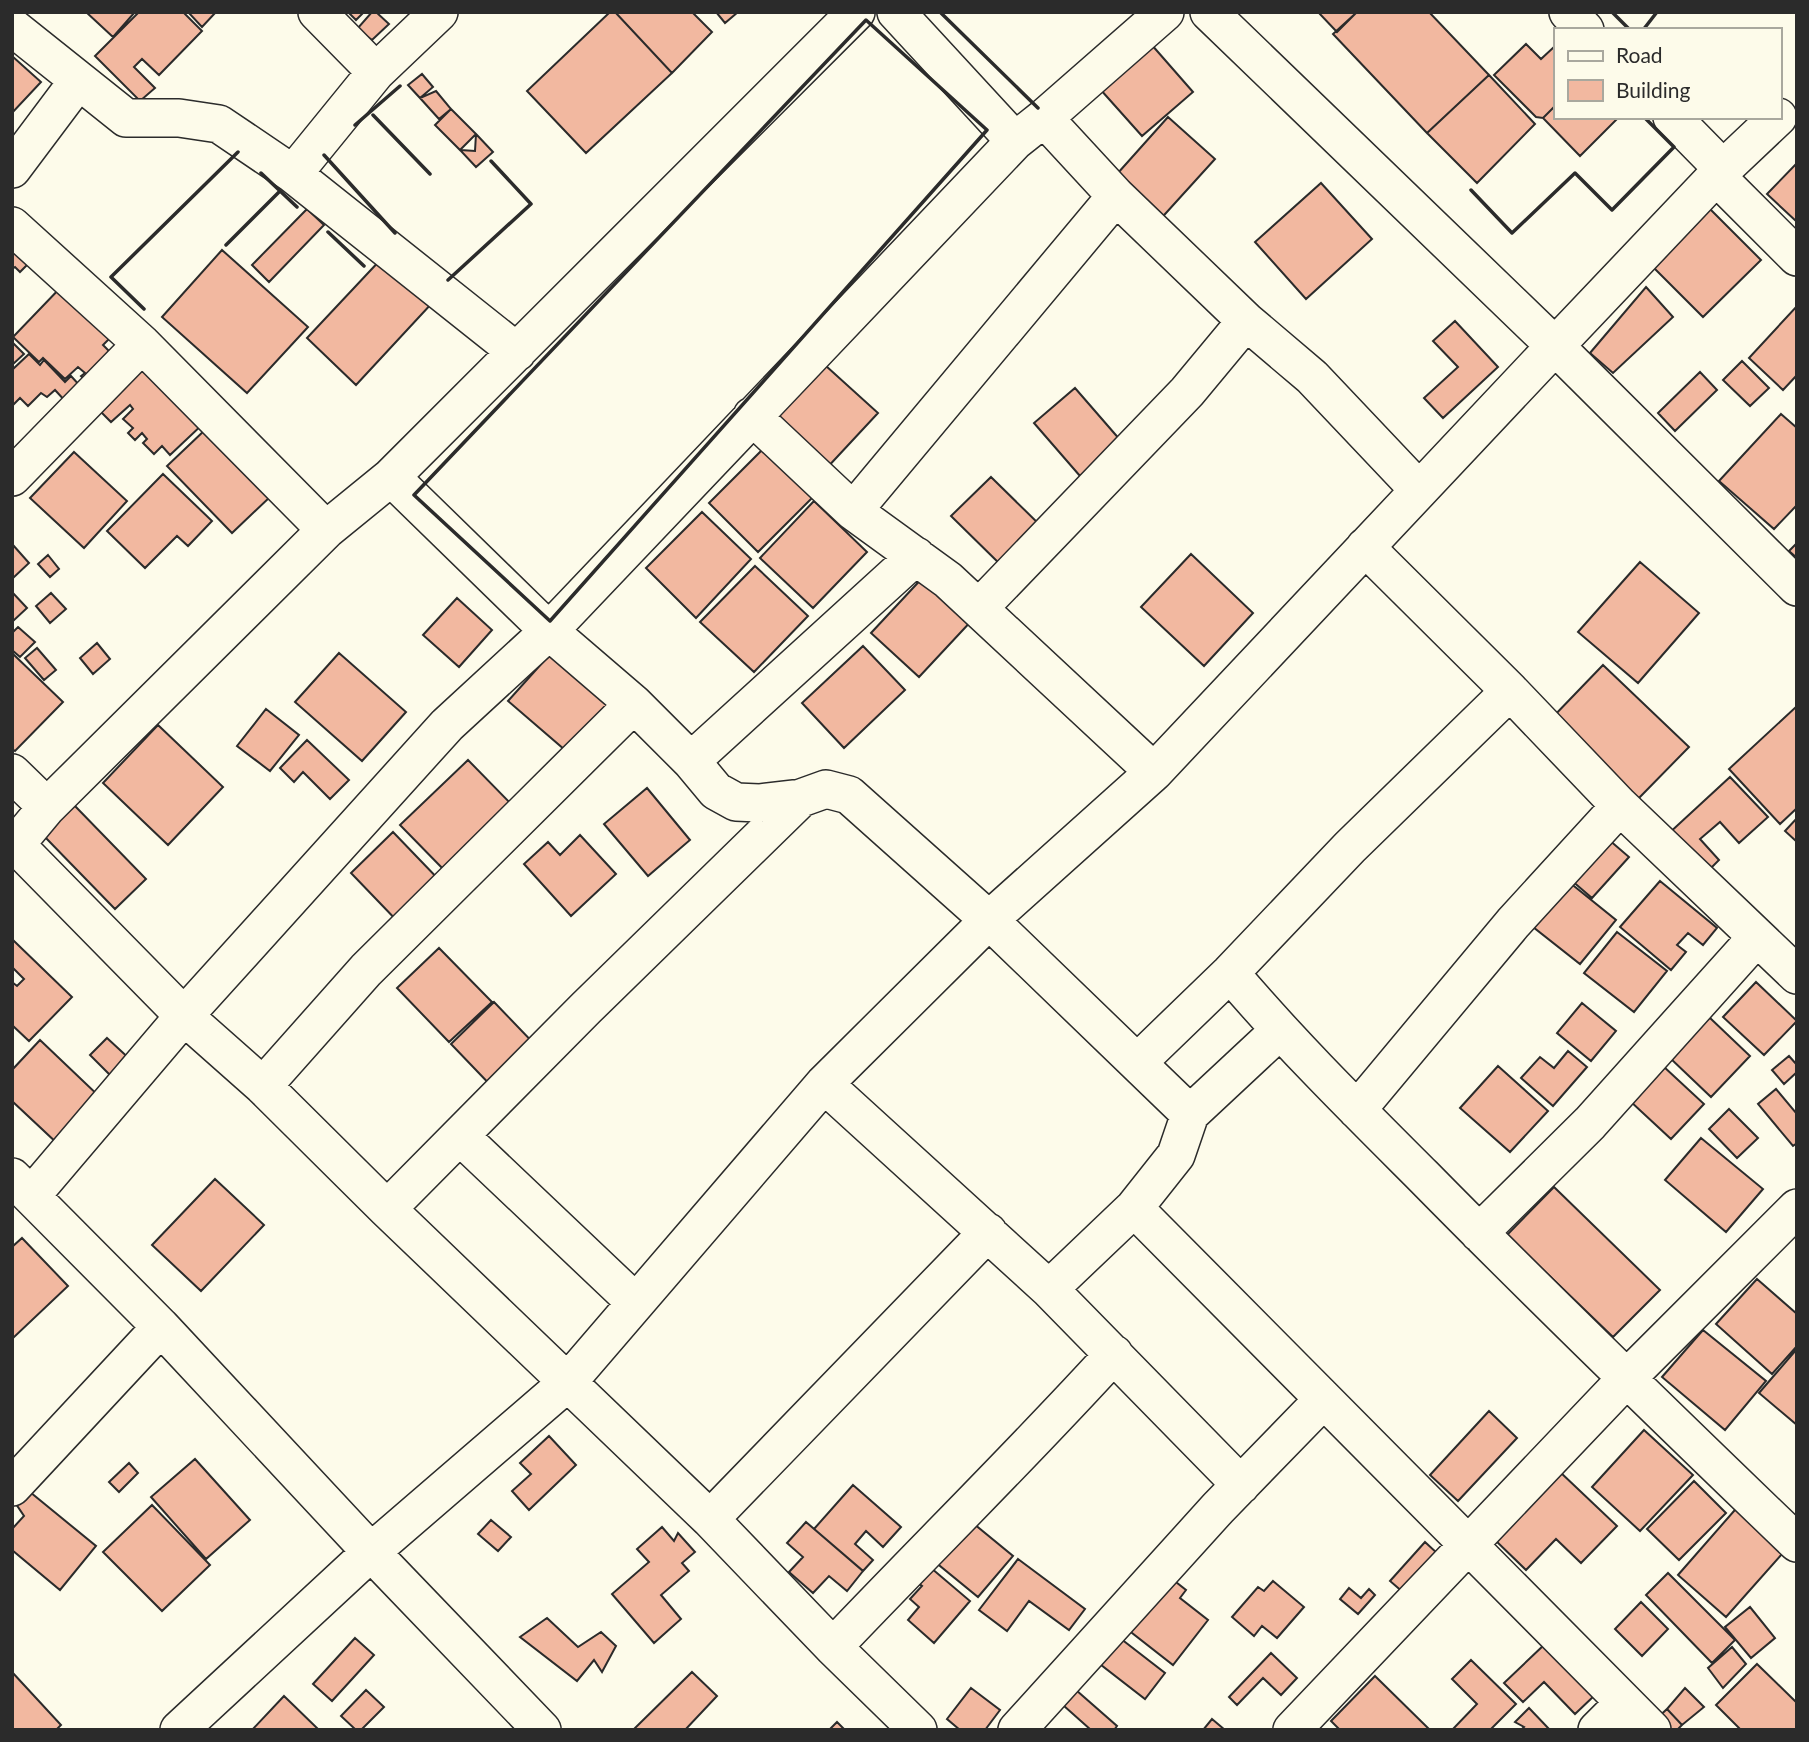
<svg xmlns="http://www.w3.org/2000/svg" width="1809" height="1742" font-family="Lato,sans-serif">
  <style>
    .building { fill: #f2b8a0; stroke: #2b2b2b; stroke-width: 2 }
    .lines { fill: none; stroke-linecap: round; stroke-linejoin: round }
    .street-casing { stroke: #2b2b2b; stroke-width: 40 }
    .street { stroke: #fdfbea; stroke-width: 37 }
    .wall { stroke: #2b2b2b; stroke-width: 3.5 }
  </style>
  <rect width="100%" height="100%" fill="#fdfbea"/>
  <path class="building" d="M 86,12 L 135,12 L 113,37 Z
    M 139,12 L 183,12 L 202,31 L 159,75 L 142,59 L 134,67 L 155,88 L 140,101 L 95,56 Z
    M 188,12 L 216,12 L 202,27 Z
    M 348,12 L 364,12 L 356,20 Z
    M 372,12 L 376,12 L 389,24 L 372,40 L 357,29 Z
    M 610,12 L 615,12 L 672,73 L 586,153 L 527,91 Z
    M 615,12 L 692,12 L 712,32 L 672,73 Z
    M 716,12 L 738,12 L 725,23 Z
    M 1318,12 L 1357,12 L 1337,32 Z
    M 1357,12 L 1429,12 L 1489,75 L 1427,133 L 1333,34 Z
    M 1151,44 L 1193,92 L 1142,136 L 1100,89 Z
    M 1526,44 L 1541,59 L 1555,46 L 1555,106 L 1543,118 L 1536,117 L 1494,75 Z
    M 12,56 L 41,82 L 12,113 Z
    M 422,74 L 433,87 L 420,98 L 408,85 Z
    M 1489,75 L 1535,124 L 1477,183 L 1427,133 Z
    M 436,91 L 451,109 L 439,119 L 420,98 Z
    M 1555,106 L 1555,117 L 1619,117 L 1580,156 L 1543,118 Z
    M 451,109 L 476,134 L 460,150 L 435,125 Z
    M 1168,117 L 1215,159 L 1156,224 L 1109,183 Z
    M 476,134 L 493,152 L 476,167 L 460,150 L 475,151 Z
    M 1797,163 L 1797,222 L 1767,194 Z
    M 1321,183 L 1372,239 L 1306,299 L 1255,242 Z
    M 1701,200 L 1761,260 L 1703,317 L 1643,257 Z
    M 307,209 L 324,225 L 269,282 L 252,265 Z
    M 12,233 L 35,257 L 20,272 L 15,267 L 12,269 Z
    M 222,250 L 308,327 L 247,393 L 162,317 Z
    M 384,256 L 433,302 L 356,385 L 307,338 Z
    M 63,285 L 112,336 L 103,345 L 114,356 L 88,383 L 81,376 L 85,373 L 78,367 L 65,379 L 43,358 L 39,362 L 13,337 Z
    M 1646,287 L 1673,317 L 1613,373 L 1590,353 Z
    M 1797,306 L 1797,375 L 1783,390 L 1749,358 Z
    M 1455,321 L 1498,367 L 1443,418 L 1424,398 L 1458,367 L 1433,341 Z
    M 12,342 L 24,354 L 12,365 Z
    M 29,354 L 40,365 L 44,360 L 65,382 L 71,376 L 82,388 L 67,403 L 55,390 L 47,397 L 41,393 L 28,406 L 20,398 L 12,406 L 12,370 Z
    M 140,355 L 205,422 L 170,455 L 162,446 L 154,454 L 143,443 L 147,439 L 142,433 L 135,440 L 128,433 L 133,428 L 123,419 L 133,409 L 130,405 L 111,422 L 96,407 Z
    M 815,356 L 878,413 L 824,471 L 761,413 Z
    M 1742,361 L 1769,388 L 1750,406 L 1723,380 Z
    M 1700,372 L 1717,390 L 1675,431 L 1658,413 Z
    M 1075,388 L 1121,441 L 1080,476 L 1034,423 Z
    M 1781,414 L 1797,428 L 1797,505 L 1774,529 L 1719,481 Z
    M 206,429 L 271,496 L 232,533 L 167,466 Z
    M 765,447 L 814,496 L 758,552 L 709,503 Z
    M 74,452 L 127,501 L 84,548 L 30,498 Z
    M 163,474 L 212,521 L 188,546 L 177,536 L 145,568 L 107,531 Z
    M 991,477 L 1044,529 L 1005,569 L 951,516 Z
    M 814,501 L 867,552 L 813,608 L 760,558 Z
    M 702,512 L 751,559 L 696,618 L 646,568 Z
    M 1797,543 L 1797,558 L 1789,551 Z
    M 13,545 L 29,563 L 12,579 L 12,546 Z
    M 1191,554 L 1253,613 L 1204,666 L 1141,607 Z
    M 48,555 L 59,569 L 50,577 L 38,564 Z
    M 1640,562 L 1699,613 L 1638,683 L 1578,632 Z
    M 755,566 L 808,616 L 754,672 L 700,622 Z
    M 927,573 L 975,617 L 919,677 L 871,633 Z
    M 12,592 L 27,608 L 12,622 Z
    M 51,593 L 66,609 L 50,623 L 36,606 Z
    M 457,598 L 492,630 L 459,667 L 423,635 Z
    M 18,627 L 35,642 L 20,657 L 12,650 L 12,633 Z
    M 97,643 L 110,659 L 93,674 L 80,658 Z
    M 863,646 L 905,690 L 844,748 L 802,703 Z
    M 37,648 L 56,670 L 44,680 L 25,658 Z
    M 552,652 L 615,707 L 572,756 L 508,701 Z
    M 12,653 L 63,702 L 15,751 L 12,749 Z
    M 339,653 L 406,712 L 362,761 L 295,702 Z
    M 1603,665 L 1689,747 L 1636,801 L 1550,720 Z
    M 1797,706 L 1797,808 L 1780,824 L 1729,769 Z
    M 266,709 L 299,735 L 270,771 L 237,746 Z
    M 158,725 L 223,787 L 168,845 L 103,783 Z
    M 307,740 L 349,780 L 330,799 L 303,772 L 294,782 L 280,768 Z
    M 468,760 L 517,810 L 449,875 L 400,825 Z
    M 1730,777 L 1768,817 L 1739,843 L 1720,822 L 1700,839 L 1719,860 L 1704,875 L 1667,835 Z
    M 647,788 L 690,840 L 648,876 L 604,824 Z
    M 74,805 L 146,879 L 115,909 L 43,835 Z
    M 1797,818 L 1797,842 L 1785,831 Z
    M 393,832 L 444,885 L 402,926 L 351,873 Z
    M 580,835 L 616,874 L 571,916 L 524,864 L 548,842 L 560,855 Z
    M 1608,839 L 1629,857 L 1592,898 L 1571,880 Z
    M 1564,878 L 1616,920 L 1580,964 L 1528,923 Z
    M 1660,881 L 1717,928 L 1703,945 L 1688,933 L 1677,945 L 1686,952 L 1671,970 L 1620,927 Z
    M 1617,932 L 1667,971 L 1634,1012 L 1584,973 Z
    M 14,941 L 72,997 L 29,1041 L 12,1025 L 12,982 L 17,986 L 24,979 L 12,967 L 12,943 Z
    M 439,948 L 492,1002 L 449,1042 L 397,988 Z
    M 1756,982 L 1797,1021 L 1764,1055 L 1723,1017 Z
    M 494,1002 L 542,1052 L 499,1094 L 451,1044 Z
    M 1582,1003 L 1616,1031 L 1591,1061 L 1557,1033 Z
    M 1709,1017 L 1750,1056 L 1711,1097 L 1670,1058 Z
    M 107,1038 L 133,1062 L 115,1080 L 90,1055 Z
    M 40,1040 L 103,1100 L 59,1145 L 12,1101 L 12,1070 Z
    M 1568,1051 L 1587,1067 L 1553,1106 L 1521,1078 L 1540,1057 L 1554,1068 Z
    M 1789,1056 L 1797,1065 L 1797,1072 L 1784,1084 L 1772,1070 Z
    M 1498,1066 L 1548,1111 L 1510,1152 L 1460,1108 Z
    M 1663,1066 L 1704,1104 L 1671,1139 L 1630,1101 Z
    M 1776,1089 L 1797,1114 L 1797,1143 L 1793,1146 L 1758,1104 Z
    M 1729,1109 L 1758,1138 L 1737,1158 L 1709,1129 Z
    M 1701,1138 L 1763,1189 L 1726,1232 L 1665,1180 Z
    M 215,1179 L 264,1225 L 201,1291 L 152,1245 Z
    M 1554,1187 L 1660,1290 L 1613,1337 L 1507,1235 Z
    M 22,1238 L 68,1286 L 12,1339 L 12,1247 Z
    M 1757,1279 L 1797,1314 L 1797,1346 L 1772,1374 L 1716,1324 Z
    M 1703,1330 L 1766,1381 L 1725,1430 L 1662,1377 Z
    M 1796,1350 L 1797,1351 L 1797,1425 L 1759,1393 Z
    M 1489,1411 L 1517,1438 L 1458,1501 L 1430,1475 Z
    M 1644,1430 L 1693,1475 L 1640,1531 L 1592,1487 Z
    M 549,1436 L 576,1465 L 529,1510 L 512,1491 L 531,1474 L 520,1463 Z
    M 195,1459 L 250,1520 L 206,1559 L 151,1497 Z
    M 129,1463 L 138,1473 L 119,1492 L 109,1482 Z
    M 1559,1471 L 1617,1526 L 1581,1563 L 1556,1539 L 1526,1570 L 1494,1539 Z
    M 1694,1481 L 1726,1513 L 1679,1560 L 1647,1529 Z
    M 853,1485 L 901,1527 L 883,1547 L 866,1531 L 855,1544 L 873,1560 L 863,1571 L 814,1529 Z
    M 30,1492 L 96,1546 L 60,1590 L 12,1550 L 12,1529 L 24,1516 L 14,1501 Z
    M 1741,1503 L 1789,1546 L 1726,1617 L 1678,1575 Z
    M 152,1505 L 210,1565 L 162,1611 L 103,1552 Z
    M 968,1519 L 1013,1556 L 978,1597 L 934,1561 Z
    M 491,1520 L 511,1537 L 498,1551 L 478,1534 Z
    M 806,1522 L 863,1571 L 847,1591 L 829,1576 L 813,1593 L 789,1572 L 803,1557 L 787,1543 Z
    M 662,1527 L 674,1541 L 678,1533 L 695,1552 L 682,1563 L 689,1571 L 661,1595 L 681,1619 L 654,1643 L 612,1594 L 649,1562 L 637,1549 Z
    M 1425,1542 L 1438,1554 L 1404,1593 L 1390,1581 Z
    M 1018,1559 L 1085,1609 L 1069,1630 L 1029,1601 L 1007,1631 L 979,1610 Z
    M 924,1562 L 970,1601 L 934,1643 L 908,1620 L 919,1607 L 910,1599 L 922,1586 L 910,1577 Z
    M 1668,1573 L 1735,1640 L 1712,1663 L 1646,1595 Z
    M 1167,1575 L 1186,1590 L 1180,1598 L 1208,1620 L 1173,1665 L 1127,1629 Z
    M 1273,1581 L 1304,1607 L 1277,1638 L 1262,1626 L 1254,1636 L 1232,1617 L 1258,1587 L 1264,1591 Z
    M 1349,1588 L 1361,1598 L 1369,1589 L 1375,1595 L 1358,1614 L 1340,1599 Z
    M 1641,1602 L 1668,1629 L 1642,1656 L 1615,1629 Z
    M 1750,1607 L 1775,1638 L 1751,1658 L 1725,1627 Z
    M 547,1618 L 578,1647 L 601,1632 L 616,1646 L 602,1672 L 594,1660 L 577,1681 L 520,1637 Z
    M 1116,1635 L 1165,1673 L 1145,1699 L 1096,1661 Z
    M 355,1638 L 374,1655 L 332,1701 L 313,1684 Z
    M 1545,1644 L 1595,1695 L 1575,1714 L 1544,1682 L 1523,1702 L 1504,1683 Z
    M 1732,1647 L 1746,1664 L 1723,1688 L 1708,1668 Z
    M 1271,1653 L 1297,1678 L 1281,1695 L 1263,1678 L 1237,1705 L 1229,1697 Z
    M 1471,1660 L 1516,1704 L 1490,1730 L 1452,1730 L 1477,1704 L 1452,1679 Z
    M 1757,1664 L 1797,1703 L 1797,1730 L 1741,1730 L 1716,1705 Z
    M 12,1672 L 61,1725 L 56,1730 L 12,1730 Z
    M 692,1672 L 717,1696 L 685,1730 L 633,1730 Z
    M 1375,1676 L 1430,1730 L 1340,1730 L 1331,1721 Z
    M 1068,1683 L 1117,1726 L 1114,1730 L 1091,1730 L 1055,1698 Z
    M 971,1688 L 1000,1710 L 985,1730 L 960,1730 L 947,1719 Z
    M 1685,1688 L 1704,1707 L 1682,1725 L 1667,1709 Z
    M 366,1690 L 384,1707 L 361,1730 L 356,1730 L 341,1716 Z
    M 284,1696 L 319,1730 L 252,1730 Z
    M 1529,1708 L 1550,1730 L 1521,1730 L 1524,1727 L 1515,1722 Z
    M 1667,1709 L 1682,1725 L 1677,1730 L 1661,1730 L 1653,1722 Z
    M 1212,1719 L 1225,1730 L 1203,1730 Z
    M 837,1722 L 845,1730 L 829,1730 Z"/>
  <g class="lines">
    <g class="street-casing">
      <path id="street" d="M 317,12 L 376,72
        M 896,12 L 1015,141
        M 1209,12 L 1555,346 L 1797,587
        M 1568,12 L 1585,30
        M 12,27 L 126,118 L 179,118 L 219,124 L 293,174 L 376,72 L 439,12
        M 1672,117 L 1723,169
        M 1044,118 L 1116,196 L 1246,321
        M 12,169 L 78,81
        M 293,174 L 517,352
        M 1717,177 L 1797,257
        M 12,226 L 142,344 L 326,530
        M 752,416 L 853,511 L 948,580 L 1154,772
        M 12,477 L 142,344
        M 391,477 L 549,631 L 634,704 L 691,761 L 716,791 L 736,802 L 759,803 L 801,798 L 826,789 L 849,795 L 989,920 L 1190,1114 L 1279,1031
        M 853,511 L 1116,196
        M 1365,547 L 1510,691 L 1620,806 L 1797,975
        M 979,608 L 1187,392 L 1246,321 L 1312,377 L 1419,490
        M 691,761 L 916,556
        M 12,773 L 47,807
        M 16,845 L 184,1016 L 263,1086 L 387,1209 L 710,1519 L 833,1647 L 918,1730
        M 12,849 L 47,807 L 326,530 L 391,477 L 856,12
        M 1230,973 C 1291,1045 1357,1110 1423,1176 C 1546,1301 1671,1422 1797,1543
        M 1138,1062 L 1230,973 L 1350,847 L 1510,691
        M 824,1084 L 1049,1289 L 1241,1485
        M 263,1086 L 366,970 L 634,704
        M 1357,1110 L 1513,923 L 1620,806
        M 460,1136 L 635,1302
        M 12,1177 L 161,1327 L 371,1552 L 542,1730
        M 31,1196 L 184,1016 L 447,725 L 549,631 L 1015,141 L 1044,118 L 1165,12
        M 1134,1208 L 1652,1730
        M 387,1209 L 586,1008 L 801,798
        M 1479,1233 L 1590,1123 L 1757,937
        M 1049,1289 L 1134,1208 L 1176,1155 L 1190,1114
        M 12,1487 L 161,1327
        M 710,1519 L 988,1232
        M 833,1647 C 926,1549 1023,1454 1114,1354
        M 179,1730 L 371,1552 L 567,1383 L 824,1084 L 989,920 L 1154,772 L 1555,346 L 1723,169 L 1778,117
        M 1017,1730 L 1218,1508 L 1323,1400
        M 1292,1730 L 1626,1379 L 1797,1208
        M 1597,1730 L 1624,1703"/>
    </g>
    <use href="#street" class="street"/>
    <path class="wall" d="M 940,12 L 1038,108
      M 1612,12 L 1630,30
      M 866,20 L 987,130 L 550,621 L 414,495 Z
      M 1643,30 L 1657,12
      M 373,115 L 430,174
      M 355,125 L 400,86
      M 324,155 L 395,233
      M 261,173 L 297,207
      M 1471,190 L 1512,233 L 1575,173 L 1612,210 L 1674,147 L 1644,117
      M 328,232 L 364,266
      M 226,245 L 280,191
      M 448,280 L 531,204 L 491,161
      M 144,309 L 111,277 L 238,152"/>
  </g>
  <rect width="1809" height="1742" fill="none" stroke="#2b2b2b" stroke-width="28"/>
  <rect x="1554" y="28" width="228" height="91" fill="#fdfbea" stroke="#a9a89e" stroke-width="2"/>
  <rect x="1568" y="51" width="35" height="10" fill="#fdfbea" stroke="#a9a89e" stroke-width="2"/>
  <text x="1616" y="63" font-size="21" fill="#2b2b2b">Road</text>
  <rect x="1568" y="80" width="35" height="21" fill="#f2b8a0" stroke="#a9a89e" stroke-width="2"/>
  <text x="1616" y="98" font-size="21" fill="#2b2b2b">Building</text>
</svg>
